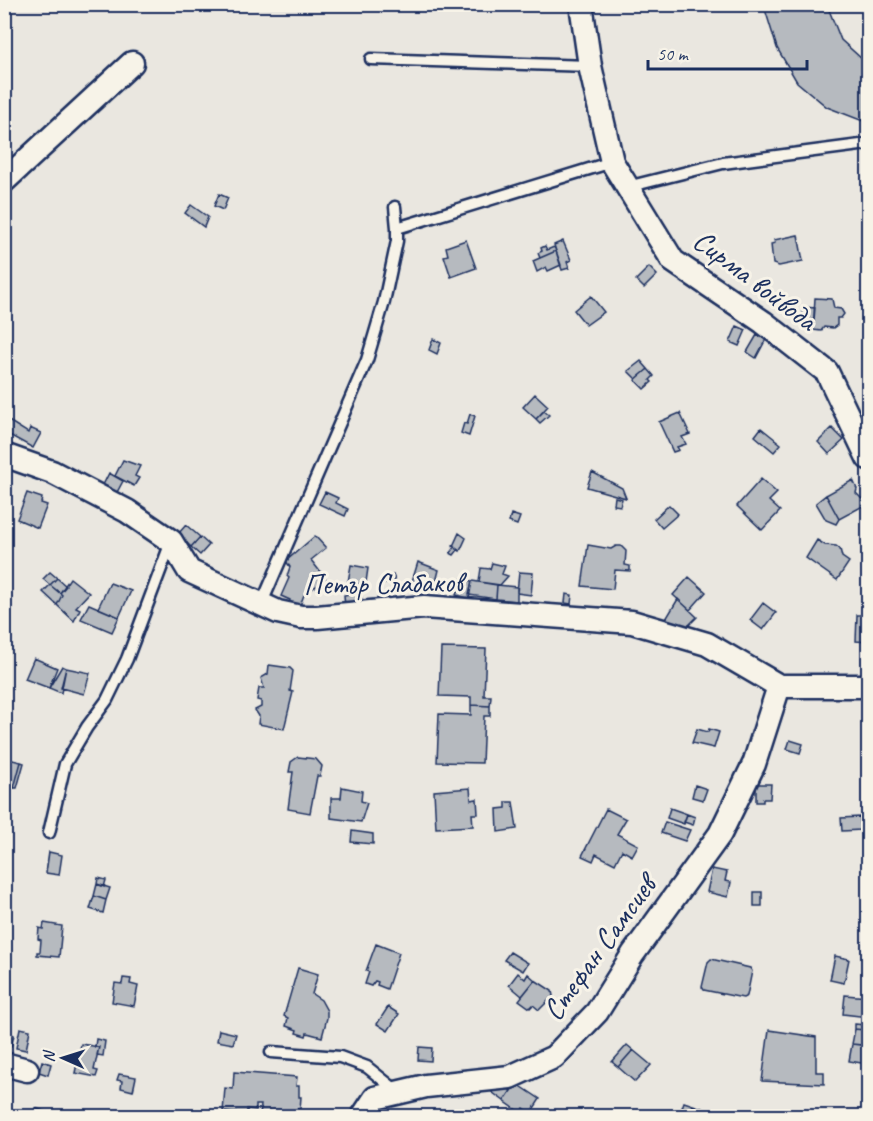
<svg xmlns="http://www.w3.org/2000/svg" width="873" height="1121" font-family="Caveat,sans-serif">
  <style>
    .building { fill: #b6babf; stroke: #1b2f5e; stroke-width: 1.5 }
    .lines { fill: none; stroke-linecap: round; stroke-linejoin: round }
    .service-casing { stroke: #1b2f5e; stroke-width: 15 }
    .minor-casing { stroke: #1b2f5e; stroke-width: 27 }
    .service { stroke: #f7f3e8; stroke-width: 10 }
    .minor { stroke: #f7f3e8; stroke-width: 22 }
    .labels { text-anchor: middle; stroke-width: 6; stroke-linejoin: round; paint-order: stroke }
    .street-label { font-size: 30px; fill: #1b2f5e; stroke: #f7f3e8 }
  </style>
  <rect width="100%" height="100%" fill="#eae7e0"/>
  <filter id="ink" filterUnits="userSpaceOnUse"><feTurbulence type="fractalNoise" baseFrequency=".0167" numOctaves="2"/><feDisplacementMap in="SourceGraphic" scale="12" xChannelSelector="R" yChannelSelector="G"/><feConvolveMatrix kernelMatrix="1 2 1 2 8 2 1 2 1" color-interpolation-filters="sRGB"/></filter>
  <g filter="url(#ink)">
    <path class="building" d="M 827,5 L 841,40 L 862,59 L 868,60 L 868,123 L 827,107 L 797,82 L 777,48 L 764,6 Z
      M 219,194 L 228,198 L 223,210 L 214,206 Z
      M 191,205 L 208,217 L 204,227 L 185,213 Z
      M 798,235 L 803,261 L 779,266 L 773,264 L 771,244 L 775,243 L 774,240 Z
      M 466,240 L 476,268 L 451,277 L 444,256 L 448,255 L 446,247 Z
      M 563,241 L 571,260 L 567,262 L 569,268 L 562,270 L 554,245 Z
      M 545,246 L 547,250 L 554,247 L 556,251 L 540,258 L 538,253 L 542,251 L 541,248 Z
      M 556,251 L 561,265 L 548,271 L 546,267 L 537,272 L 533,261 Z
      M 649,267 L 657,275 L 644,288 L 636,280 Z
      M 591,296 L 604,312 L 586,325 L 574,310 Z
      M 815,298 L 832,299 L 834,308 L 841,309 L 844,314 L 841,318 L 837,318 L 837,325 L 833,328 L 824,327 L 821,331 L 813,330 Z
      M 803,307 L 815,308 L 814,320 L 802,319 Z
      M 804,319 L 814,320 L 813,326 L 804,325 Z
      M 737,326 L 746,330 L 739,346 L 730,342 Z
      M 757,335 L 766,339 L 756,358 L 747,352 Z
      M 433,339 L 441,343 L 437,354 L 429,350 Z
      M 641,361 L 648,369 L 636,379 L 628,371 Z
      M 648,369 L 654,376 L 650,380 L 652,382 L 644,389 L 635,380 Z
      M 535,394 L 548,406 L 536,419 L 523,407 Z
      M 544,411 L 549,415 L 540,423 L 536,419 Z
      M 680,413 L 690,434 L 682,437 L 686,444 L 677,447 L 679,450 L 673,452 L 659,422 Z
      M 470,414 L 475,416 L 469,436 L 461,433 L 464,423 L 467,424 Z
      M 4,418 L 28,433 L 30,428 L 41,433 L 33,448 L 4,432 Z
      M 761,428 L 781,444 L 774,452 L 755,436 Z
      M 832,428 L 844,440 L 829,454 L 818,442 Z
      M 123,460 L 140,466 L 135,476 L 139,478 L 134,486 L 115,476 Z
      M 592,472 L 622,488 L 626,498 L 587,487 Z
      M 109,473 L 123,481 L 115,496 L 102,487 Z
      M 761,479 L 777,493 L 769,501 L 780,511 L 762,530 L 737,506 Z
      M 853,480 L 857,489 L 856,493 L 865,502 L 863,506 L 839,519 L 826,495 Z
      M 325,492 L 338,498 L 336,503 L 348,509 L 345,516 L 319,504 Z
      M 27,493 L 42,498 L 41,503 L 47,505 L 38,528 L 17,519 Z
      M 826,495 L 839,519 L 836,524 L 826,520 L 816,503 Z
      M 615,497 L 622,499 L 620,506 L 614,505 Z
      M 669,505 L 678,514 L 662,528 L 654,519 Z
      M 511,514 L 520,517 L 517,525 L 509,522 Z
      M 186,525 L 200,537 L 191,547 L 178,534 Z
      M 459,533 L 466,538 L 460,551 L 453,546 Z
      M 315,536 L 326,548 L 311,560 L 329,583 L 319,590 L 316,586 L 304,595 L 299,608 L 289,603 L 290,600 L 281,596 L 289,578 L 287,576 L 290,567 L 286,561 Z
      M 200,537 L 209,545 L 200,555 L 191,547 Z
      M 817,540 L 825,545 L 836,546 L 840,549 L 842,557 L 849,562 L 837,580 L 806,558 Z
      M 588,545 L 611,549 L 616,546 L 621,546 L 626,551 L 625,565 L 630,566 L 630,571 L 615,570 L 613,589 L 582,586 Z
      M 454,547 L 458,550 L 454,555 L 450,553 Z
      M 418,562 L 439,570 L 436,582 L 414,575 Z
      M 492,563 L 505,566 L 502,574 L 508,576 L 500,585 L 479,582 L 481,568 L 490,569 Z
      M 351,565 L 368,568 L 366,582 L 361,581 L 360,584 L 348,582 Z
      M 50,572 L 57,578 L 50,585 L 43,579 Z
      M 519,572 L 533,573 L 531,595 L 517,593 Z
      M 393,575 L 395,580 L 384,584 L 382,579 Z
      M 414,575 L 436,582 L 434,584 L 426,586 L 412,581 Z
      M 689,577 L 706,592 L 690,610 L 673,595 Z
      M 57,578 L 66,586 L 60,593 L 50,585 Z
      M 70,578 L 89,593 L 76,607 L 80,609 L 74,621 L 57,605 L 62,595 L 60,593 Z
      M 461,579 L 472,581 L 469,598 L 456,595 Z
      M 472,581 L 497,585 L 496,599 L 469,595 Z
      M 110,583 L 131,591 L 119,617 L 98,608 Z
      M 50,585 L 62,595 L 57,605 L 43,592 Z
      M 497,585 L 517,587 L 517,601 L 496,599 Z
      M 360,592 L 363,603 L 345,607 L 344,595 Z
      M 566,594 L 572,595 L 571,604 L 565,603 Z
      M 678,599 L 697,617 L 687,627 L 666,619 Z
      M 763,603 L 776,613 L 763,630 L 750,620 Z
      M 89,604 L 119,617 L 112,632 L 81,619 Z
      M 857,615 L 868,615 L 868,642 L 856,641 Z
      M 441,648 L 486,649 L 484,696 L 491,696 L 490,706 L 471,705 L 471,697 L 439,696 Z
      M 34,658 L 57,668 L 49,688 L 25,679 Z
      M 269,665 L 290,668 L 293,671 L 290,691 L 293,692 L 284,729 L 258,724 L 259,716 L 255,710 L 261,707 L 261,701 L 257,700 L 259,688 L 264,688 L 261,678 L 268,674 Z
      M 62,666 L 66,668 L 61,693 L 49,688 Z
      M 66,668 L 90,673 L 84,694 L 61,688 Z
      M 471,705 L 490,706 L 490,716 L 484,716 L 482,763 L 437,762 L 439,714 L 471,715 Z
      M 697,729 L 708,732 L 709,729 L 719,732 L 714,748 L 692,743 Z
      M 790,740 L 803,744 L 800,753 L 787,749 Z
      M 298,757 L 316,759 L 322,766 L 320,776 L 317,776 L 310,813 L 288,809 L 293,772 L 289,772 L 291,762 Z
      M 4,758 L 21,762 L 14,788 L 4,785 Z
      M 21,762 L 24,763 L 17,788 L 14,788 Z
      M 756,784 L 771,784 L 770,799 L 763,799 L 763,802 L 756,802 Z
      M 695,785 L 707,789 L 703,800 L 692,797 Z
      M 342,787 L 362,791 L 361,801 L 367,803 L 361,822 L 331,818 L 331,798 L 341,798 Z
      M 470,788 L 471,800 L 477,799 L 478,814 L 472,814 L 473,826 L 436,828 L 434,791 Z
      M 506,802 L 513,802 L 517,829 L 498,832 L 497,809 L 506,808 Z
      M 670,808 L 687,814 L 684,824 L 667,818 Z
      M 606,809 L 626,819 L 617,834 L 638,845 L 632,856 L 622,850 L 615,864 L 596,854 L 593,861 L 582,856 Z
      M 687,814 L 695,817 L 693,825 L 684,822 Z
      M 860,817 L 861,830 L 842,831 L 841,818 Z
      M 665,822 L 690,830 L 685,841 L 661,833 Z
      M 352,831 L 373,834 L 373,844 L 351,842 Z
      M 49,852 L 62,855 L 59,875 L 46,873 Z
      M 712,869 L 727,872 L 725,881 L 731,882 L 728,897 L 707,892 Z
      M 98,878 L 106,880 L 104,887 L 97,884 Z
      M 97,884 L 110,888 L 106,900 L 94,896 Z
      M 754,892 L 762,892 L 762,906 L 754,906 Z
      M 94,896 L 106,900 L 103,913 L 90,909 Z
      M 44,923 L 62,926 L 59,957 L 37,955 L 37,952 L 40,952 L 41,940 L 38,939 L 39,928 L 43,929 Z
      M 868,941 L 868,962 L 865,961 Z
      M 376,944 L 399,953 L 387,989 L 377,985 L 378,982 L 375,981 L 371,986 L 365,984 L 369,972 L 366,971 Z
      M 510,952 L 528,963 L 523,971 L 504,960 Z
      M 835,956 L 849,959 L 844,983 L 830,980 Z
      M 711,959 L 750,968 L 752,971 L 747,996 L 743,998 L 704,990 L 702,987 L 708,962 Z
      M 298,968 L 318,974 L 312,994 L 321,1000 L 327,1011 L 327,1018 L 322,1037 L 307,1033 L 306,1036 L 296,1033 L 297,1030 L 286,1026 L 288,1018 L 284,1016 Z
      M 518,973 L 525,979 L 528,974 L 535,980 L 522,996 L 509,985 Z
      M 123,978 L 131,979 L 130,984 L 138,986 L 134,1006 L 112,1002 L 115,983 L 122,984 Z
      M 535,980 L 552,991 L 553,996 L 539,1010 L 533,1005 L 530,1008 L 519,1000 Z
      M 845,995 L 868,997 L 868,1017 L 843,1014 Z
      M 388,1007 L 399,1014 L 388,1031 L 377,1024 Z
      M 855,1024 L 865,1025 L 864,1030 L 855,1029 Z
      M 20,1028 L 30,1030 L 26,1050 L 16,1048 Z
      M 855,1029 L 864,1030 L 862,1045 L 852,1044 Z
      M 4,1030 L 7,1030 L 6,1032 L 14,1035 L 11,1047 L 7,1046 L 4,1055 Z
      M 219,1030 L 236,1034 L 233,1044 L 217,1041 Z
      M 769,1030 L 816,1037 L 816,1072 L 824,1072 L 824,1084 L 762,1081 Z
      M 96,1039 L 105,1041 L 103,1056 L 97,1055 L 99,1047 L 95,1047 Z
      M 81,1044 L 99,1047 L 94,1070 L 98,1071 L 96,1077 L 75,1073 Z
      M 852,1044 L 868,1046 L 868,1064 L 849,1061 Z
      M 627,1045 L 633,1050 L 618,1067 L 612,1062 Z
      M 419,1047 L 432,1048 L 431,1061 L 418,1060 Z
      M 633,1050 L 651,1065 L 635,1082 L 618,1067 Z
      M 42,1061 L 51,1064 L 48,1075 L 39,1072 Z
      M 234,1072 L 297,1077 L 296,1086 L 299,1086 L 299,1097 L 301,1097 L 300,1109 L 297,1109 L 296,1116 L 260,1115 L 261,1105 L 256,1105 L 256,1110 L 247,1109 L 247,1114 L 223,1112 L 225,1088 L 233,1089 Z
      M 119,1074 L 136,1077 L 133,1091 L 121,1088 L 122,1081 L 117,1080 Z
      M 495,1080 L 511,1091 L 504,1101 L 489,1090 Z
      M 516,1083 L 540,1099 L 531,1113 L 524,1108 L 521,1113 L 504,1101 Z
      M 684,1102 L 693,1105 L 690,1116 L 679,1116 Z
      M 693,1105 L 708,1110 L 705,1116 L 690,1116 Z
      M 35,1108 L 47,1112 L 45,1116 L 32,1116 Z"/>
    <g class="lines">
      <g class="service-casing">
        <path id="service" d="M 371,59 L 590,66
          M 627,187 L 723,163 L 868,144
          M 397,228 L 612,162
          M 261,605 L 367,360 L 384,302 L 397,241 L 397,228 L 395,207
          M 49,833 L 65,764 L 87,727 L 107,700 L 127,659 L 171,542
          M 271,1052 L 340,1057 L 367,1067 L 397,1091"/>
      </g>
      <g class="minor-casing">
        <path id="minor" d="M 581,4 L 590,66 L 612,162 L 673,261 L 763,322 L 827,372 L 868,458
          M 4,181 L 132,63
          M 4,455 L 52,472 L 127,511 L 171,541 L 189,571 L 278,612 L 301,617 L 317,617 L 424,607 L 632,622 L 707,644 L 779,686 L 868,686
          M 4,1064 L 27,1070
          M 363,1116 L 375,1098 L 426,1086 L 510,1077 L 554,1057 L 597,1012 L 633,954 L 720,834 L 754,764 L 779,686"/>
      </g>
      <use href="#service" class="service"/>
      <use href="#minor" class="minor"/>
    </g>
  </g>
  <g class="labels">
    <g class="street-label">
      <text transform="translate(755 280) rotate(37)" y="10">Сирма войвода</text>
      <text transform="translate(383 583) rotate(-1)" y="10">Петър Слабаков</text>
      <text transform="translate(599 948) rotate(-54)" y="10">Стефан Самсиев</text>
    </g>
  </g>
  <rect width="873" height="1121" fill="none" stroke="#f7f3e8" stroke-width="24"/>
  <rect x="12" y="12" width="849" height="1097" fill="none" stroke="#1b2f5e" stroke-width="2" filter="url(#ink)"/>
  <g transform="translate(63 1058) rotate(273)" stroke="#f7f3e8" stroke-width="4.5" paint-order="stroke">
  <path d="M0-4.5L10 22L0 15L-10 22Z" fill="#1b2f5e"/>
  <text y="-9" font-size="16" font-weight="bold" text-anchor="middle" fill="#1b2f5e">N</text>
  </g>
  <path d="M648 60v9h159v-9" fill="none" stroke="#1b2f5e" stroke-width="3"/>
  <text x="657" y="60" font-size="18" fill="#1b2f5e" stroke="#f7f3e8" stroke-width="4.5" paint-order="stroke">50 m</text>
</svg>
